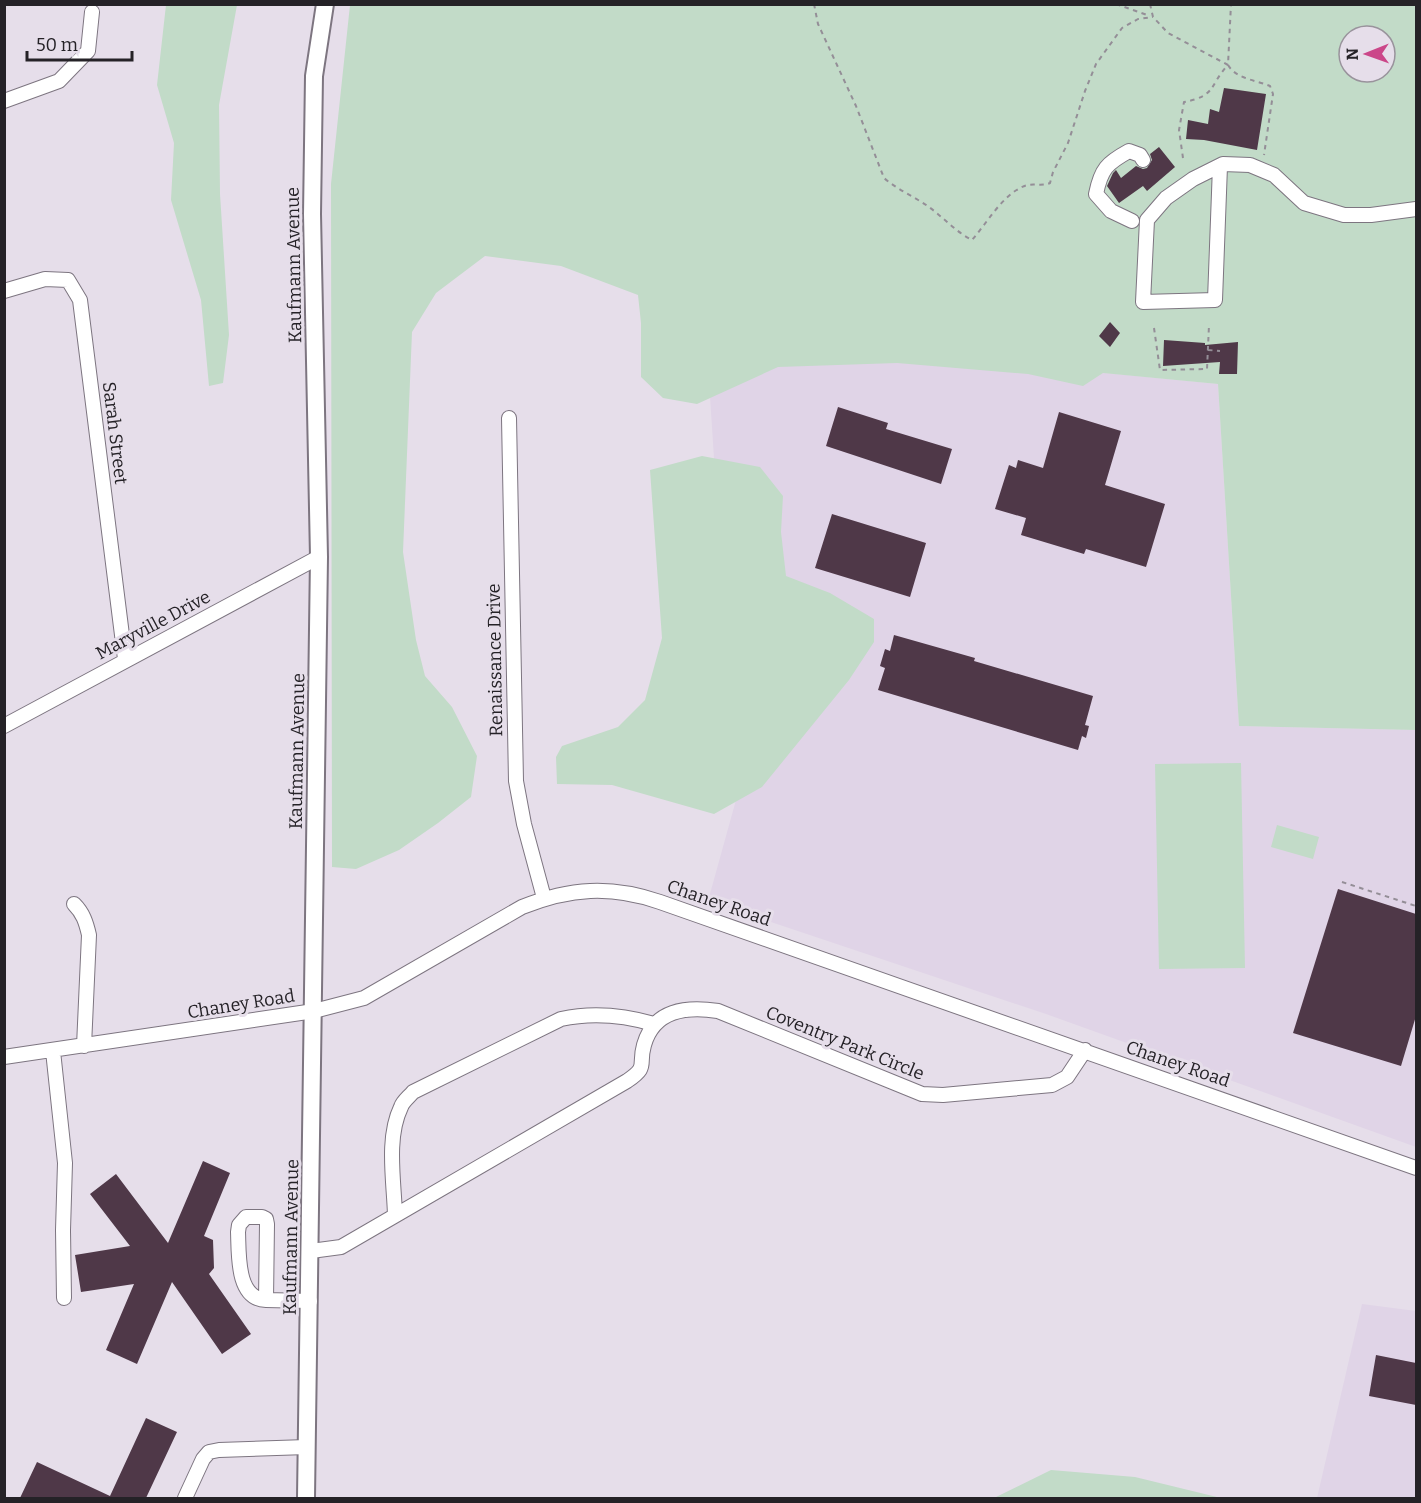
<svg xmlns="http://www.w3.org/2000/svg" width="1421" height="1503" font-family="Bitter,serif">
  <style>
    .built { fill: #e0d4e7 }
    .green { fill: #c2dbc8; fill-rule: evenodd }
    .building { fill: #4f3848 }
    .lines { fill: none; stroke-linecap: round; stroke-linejoin: round }
    .minor-casing { stroke: #7d7580; stroke-width: 16 }
    .major-casing { stroke: #7d7580; stroke-width: 20 }
    .path { stroke: #948e97; stroke-width: 2; stroke-dasharray: 4.5 4.5; stroke-linecap: butt }
    .minor { stroke: #fff; stroke-width: 14 }
    .major { stroke: #fff; stroke-width: 16 }
    .labels { text-anchor: middle; stroke-width: 6; stroke-linejoin: round; paint-order: stroke }
    .street-label { font-size: 18px; fill: #252227; stroke: #e6deea }
  </style>
  <rect width="100%" height="100%" fill="#e6deea"/>
  <path class="built" d="M 706,334 L 1218,384 L 1239,726 L 1416,730 L 1416,1147 L 1046,1014 L 708,901 L 736,800 Z
    M 1362,1304 L 1416,1311 L 1416,1498 L 1317,1498 Z"/>
  <path class="green" d="M 166,5 L 237,5 L 219,105 L 220,194 L 229,335 L 223,383 L 209,386 L 201,300 L 171,200 L 174,143 L 157,85 Z
    M 350,5 L 1416,5 L 1416,730 L 1239,726 L 1218,384 L 1103,373 L 1083,386 L 1028,374 L 897,363 L 778,367 L 697,404 L 663,398 L 641,377 L 641,323 L 638,295 L 561,266 L 485,256 L 436,293 L 412,332 L 403,552 L 416,640 L 425,676 L 452,707 L 477,756 L 471,797 L 438,823 L 399,850 L 356,869 L 332,867 L 331,184 ZM 1349,36 L 1385,36 L 1385,72 L 1349,72 Z
    M 702,456 L 760,467 L 783,496 L 781,532 L 786,576 L 830,593 L 874,619 L 874,642 L 849,680 L 762,787 L 714,814 L 612,785 L 557,784 L 556,757 L 562,746 L 618,727 L 645,700 L 662,638 L 650,470 Z
    M 1241,763 L 1245,968 L 1159,969 L 1155,764 Z
    M 1277,825 L 1319,837 L 1313,859 L 1271,847 Z
    M 1051,1470 L 1135,1477 L 1221,1498 L 994,1498 Z"/>
  <path class="building" d="M 1224,88 L 1266,94 L 1257,150 L 1204,140 L 1186,139 L 1188,120 L 1208,124 L 1210,109 L 1219,112 Z
    M 1159,147 L 1175,167 L 1147,191 L 1143,186 L 1119,203 L 1107,186 L 1113,173 L 1116,170 L 1121,178 L 1136,166 L 1143,169 L 1147,168 L 1152,160 L 1150,154 Z
    M 1110,322 L 1120,333 L 1110,347 L 1099,336 Z
    M 1164,340 L 1205,343 L 1205,345 L 1238,342 L 1237,374 L 1219,374 L 1220,362 L 1163,366 Z
    M 838,407 L 888,423 L 886,429 L 952,449 L 941,484 L 826,446 Z
    M 1059,412 L 1121,431 L 1105,485 L 1165,504 L 1146,567 L 1086,549 L 1084,554 L 1021,535 L 1026,518 L 995,509 L 1009,465 L 1016,468 L 1018,460 L 1043,468 Z
    M 832,514 L 926,543 L 910,597 L 815,568 Z
    M 894,635 L 975,658 L 974,661 L 1093,696 L 1085,725 L 1089,726 L 1086,738 L 1082,736 L 1078,750 L 878,690 L 885,668 L 880,666 L 885,649 L 890,651 Z
    M 1338,889 L 1416,914 L 1416,1016 L 1401,1066 L 1293,1033 Z
    M 203,1161 L 230,1173 L 204,1236 L 213,1240 L 214,1268 L 209,1274 L 251,1334 L 222,1354 L 172,1282 L 137,1364 L 106,1350 L 134,1284 L 81,1292 L 75,1255 L 130,1246 L 90,1194 L 116,1174 L 168,1243 Z
    M 1376,1355 L 1416,1363 L 1416,1405 L 1369,1396 Z
    M 146,1418 L 177,1432 L 146,1498 L 20,1498 L 37,1462 L 110,1496 Z"/>
  <g class="lines">
    <g class="minor-casing">
      <path id="minor" d="M 4,101 L 59,81 L 88,51 L 92,12
        M 1220,166 L 1215,300 L 1143,302 L 1147,220 L 1166,198 L 1193,179 L 1223,164 L 1250,165 L 1274,175 L 1304,203 L 1344,215 L 1371,215 L 1416,209
        M 1132,221 L 1111,211 L 1096,194 C 1101,169 1107,163 1129,151 L 1140,155 L 1143,160
        M 4,291 L 45,279 L 68,280 L 80,300 L 125,659
        M 509,418 L 516,781 L 524,824 L 544,898
        M 4,726 L 319,557
        M 74,904 C 83,913 86,922 89,935 L 84,1046
        M 53,1051 L 65,1163 L 63,1230 L 64,1298
        M 4,1057 L 314,1011 L 364,998 L 522,907 C 570,888 610,885 660,902 L 1416,1168
        M 395,1215 C 394,1181 386,1138 401,1107 C 403,1101 409,1097 413,1092 L 561,1019 C 593,1012 623,1015 654,1024
        M 311,1251 L 341,1247 L 627,1081 C 649,1066 638,1066 644,1045 C 654,1010 686,1006 718,1011 L 922,1094 L 943,1095 L 1052,1085 L 1067,1077 L 1085,1050
        M 266,1300 L 267,1224 L 266,1219 L 262,1217 L 246,1217 L 239,1225 L 238,1232 C 239,1253 236,1299 266,1300 L 310,1301
        M 185,1498 L 203,1459 L 209,1452 L 219,1450 L 307,1447"/>
    </g>
    <g class="major-casing">
      <path id="major" d="M 306,1498 L 319,557 L 312,214 L 314,76 L 325,4"/>
    </g>
    <path class="path" d="M 814,4 L 818,24 L 856,106 L 884,178 C 898,190 915,197 929,207 C 944,218 956,232 972,240 C 987,223 1001,197 1022,187 C 1031,182 1041,187 1050,183 L 1053,172 L 1068,143 L 1085,91 L 1096,64 L 1122,28 L 1138,19 L 1153,17
      M 1116,4 L 1150,16
      M 1150,4 L 1153,17 L 1168,33 L 1228,65 L 1231,4
      M 1183,158 L 1179,130 L 1184,102 C 1217,96 1209,85 1228,65 C 1236,79 1256,80 1270,86 L 1273,94 L 1264,155
      M 1154,328 L 1160,370 L 1207,369 L 1209,325
      M 1208,350 L 1220,351
      M 1342,882 L 1416,906"/>
    <use href="#minor" class="minor"/>
    <use href="#major" class="major"/>
  </g>
  <g class="labels">
    <g class="street-label">
      <text transform="translate(294 265) rotate(-91)" y="6">Kaufmann Avenue</text>
      <text transform="translate(115 433) rotate(83)" y="6">Sarah Street</text>
      <text transform="translate(153 625) rotate(-28)" y="6">Maryville Drive</text>
      <text transform="translate(495 660) rotate(-91)" y="6">Renaissance Drive</text>
      <text transform="translate(297 751) rotate(-89)" y="6">Kaufmann Avenue</text>
      <text transform="translate(719 903) rotate(19)" y="6">Chaney Road</text>
      <text transform="translate(241 1004) rotate(-9)" y="6">Chaney Road</text>
      <text transform="translate(845 1043) rotate(22)" y="6">Coventry Park Circle</text>
      <text transform="translate(1178 1064) rotate(19)" y="6">Chaney Road</text>
      <text transform="translate(291 1237) rotate(-89)" y="6">Kaufmann Avenue</text>
    </g>
  </g>
  <rect width="1421" height="1503" fill="none" stroke="#252227" stroke-width="12"/>
  <g transform="translate(1367 54) rotate(269)"><circle r="28" fill="#e6deea" stroke="#99939c" stroke-width="1.5"/>
  <path d="M0-4.5L10 22L0 15L-10 22Z" fill="#cb4689"/>
  <text y="-9" font-size="16" font-weight="bold" text-anchor="middle" fill="#252227">N</text>
  </g>
  <path d="M27 51v9h105v-9" fill="none" stroke="#252227" stroke-width="3"/>
  <text x="36" y="51" font-size="18" fill="#252227" stroke="#e6deea" stroke-width="4.5" paint-order="stroke">50 m</text>
</svg>
